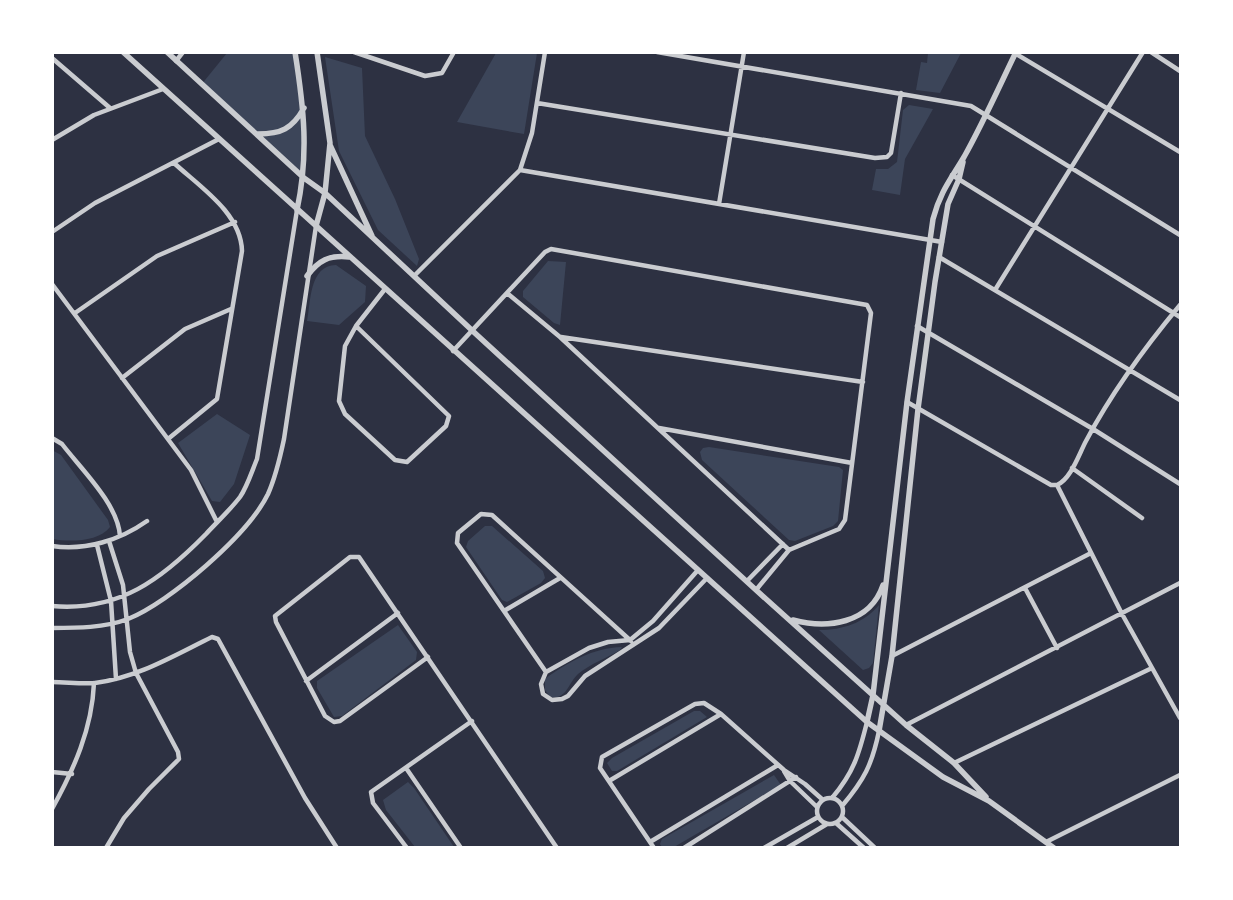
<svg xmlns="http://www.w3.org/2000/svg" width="1233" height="900" font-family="'Exo 2',sans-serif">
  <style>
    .green { fill: #3c4559 }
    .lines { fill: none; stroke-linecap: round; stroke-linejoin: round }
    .minor { stroke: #caccd0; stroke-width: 4.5 }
    .tertiary { stroke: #caccd0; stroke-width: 5.5 }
  </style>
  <rect width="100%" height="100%" fill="#2d3142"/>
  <path class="green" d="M 227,53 L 297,53 L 304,108 L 300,175 L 201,85 Z
    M 496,53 L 537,53 L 524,134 L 457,122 Z
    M 928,53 L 961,53 L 940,93 L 916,90 L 921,62 L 927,63 Z
    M 325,57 L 362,68 L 365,136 L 395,199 L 419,259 L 417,266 L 378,230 L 339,151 Z
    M 909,105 L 933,109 L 905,159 L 900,195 L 872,190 L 876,169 L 888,169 L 897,162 L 903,110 Z
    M 548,261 L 566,262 L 560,325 L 554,323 L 523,297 L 523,291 Z
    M 336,265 L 366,286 L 365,302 L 339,325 L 307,321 C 311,301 309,266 336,265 Z
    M 217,414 L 250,435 L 234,484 L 220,502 L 212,501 L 178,443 Z
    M 709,447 L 839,467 L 843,470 L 838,521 L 833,526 L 795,541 L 789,540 L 702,460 L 700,452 L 703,448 Z
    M 52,450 L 61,455 L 108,520 L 110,527 C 99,542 69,542 53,539 Z
    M 485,526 L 492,526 L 543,571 L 545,578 L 541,583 L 507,602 L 502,600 L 466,547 L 468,541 Z
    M 879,605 L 873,663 L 869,668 L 863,670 L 819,630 C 843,630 864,623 879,605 Z
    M 398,625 L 417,652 L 416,660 L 342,716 L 334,717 L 317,688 L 317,681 Z
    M 622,647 L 620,650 C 607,658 590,664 578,674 C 568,683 567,700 550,697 L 545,690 L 545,679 C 568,662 593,648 622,647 Z
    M 694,711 L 700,711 L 707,717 L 617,771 L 612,771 L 607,763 L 612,758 Z
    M 774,775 L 781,785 L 674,847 L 662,847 L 660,844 L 662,839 Z
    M 408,782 L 414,788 L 454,847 L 415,847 L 386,810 L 383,800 Z"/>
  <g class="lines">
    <path class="minor" d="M 354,52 L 425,76 L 442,73 L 454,52
      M 657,52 L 971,106 L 1180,235
      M 1151,52 L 1180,71
      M 1016,54 L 1180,152
      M 52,58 L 110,108
      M 176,61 L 183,52
      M 537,103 L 875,158 L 887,157 L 891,153 L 901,93
      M 52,140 L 94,115 L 163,89
      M 520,170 L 942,242
      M 952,175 L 1180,317
      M 719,204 L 744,52
      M 52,232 L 95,203 L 219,139
      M 939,257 L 1180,400
      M 414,276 L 520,170 L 532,133 L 545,52
      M 52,284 L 191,470 L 217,522
      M 995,290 L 1143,52
      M 507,293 L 560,337 L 789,550
      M 75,313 L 157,256 L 235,222
      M 356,326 L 449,416 L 446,426 L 407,462 L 395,460 L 345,414 L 339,401 L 345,346 L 356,326 L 385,289
      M 917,326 L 1093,429 L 1180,484
      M 561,337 L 863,382
      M 453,351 L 545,252 L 551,249 L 867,305 L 871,313 L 845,520 L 839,529 L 789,550 L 756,590
      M 122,378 L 185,329 L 231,309
      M 907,402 L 1051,485 L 1057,485
      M 659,428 L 852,463
      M 52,438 L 62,444 C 81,469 118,504 120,536
      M 168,439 L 217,399 L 242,251 C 241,213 200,187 174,163
      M 1072,468 L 1142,518
      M 1057,485 L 1122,614 L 1180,718
      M 1057,485 C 1071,479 1079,454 1086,441 C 1112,392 1145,347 1180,305
      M 97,545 L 111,601 L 116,679
      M 52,546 C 86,551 120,540 147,521
      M 698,570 L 653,621 L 630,640 L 608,642 L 589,648 L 546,672 L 541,684 L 543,694 L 552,700 L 562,699 L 568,696 L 585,676 L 659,628 L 707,578
      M 747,581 L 783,544
      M 1025,588 L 1057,648
      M 52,606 C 119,612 162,579 206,534 C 217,522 230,510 240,497 C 247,487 252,471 257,459 L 297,210
      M 504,611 L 560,578
      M 52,628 C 77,628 104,628 128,619 C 170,602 248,535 268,494 C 276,476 280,458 284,439 L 316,226
      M 892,656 L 1091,553
      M 428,657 L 340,721 L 334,722 L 325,716 L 276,622 L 275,616 L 350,557 L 359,557 L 557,848
      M 546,672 L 457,543 L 458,533 L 481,514 L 492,515 L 631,641
      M 306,681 L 398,613
      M 52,682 C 66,682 81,684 95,683 C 137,678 175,655 212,637 L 218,639 L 305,798 L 337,848
      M 906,725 L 1180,583
      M 954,763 L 1152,668
      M 406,768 L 461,848
      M 784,771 L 790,781 L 817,807
      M 52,772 L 72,774
      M 609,781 L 721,714
      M817 811a13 13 0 1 1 26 0a13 13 0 1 1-26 0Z
      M 832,798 C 854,772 859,754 867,722
      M 842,806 C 864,780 872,765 879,731
      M 52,809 C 74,769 92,729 94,683
      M 842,817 L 875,848
      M 836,823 L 864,848
      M 1048,841 L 1180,775
      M 650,842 L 778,765
      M 106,848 L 124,818 L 149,789 L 179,759 L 178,752 L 136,673 L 130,652 L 123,585 L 109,541
      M 407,848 L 373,803 L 371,792 L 472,721
      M 654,848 L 600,768 L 602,757 L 695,704 L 704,703 L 721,714 L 784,770 L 805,784 L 823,800
      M 684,848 L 796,777
      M 764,848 L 818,817
      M 787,848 L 827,824"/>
    <path class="tertiary" d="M 123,52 L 867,722 L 943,777 L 989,801 L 1054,848
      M 167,52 L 304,178 L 325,193 L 477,335 L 756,590 L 906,725 L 954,763 L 986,797
      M 295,52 C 304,109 309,154 297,210
      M 258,134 C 281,134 292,129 304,108
      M 330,145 L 372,236
      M 316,226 L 325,193 L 330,143 L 317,52
      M 307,276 C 319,260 329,255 349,257
      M 793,620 C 827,629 870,624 883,585
      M 867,722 L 873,695 L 907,402 L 933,219 C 940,192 951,179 964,157 C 983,123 999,87 1016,52
      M 879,731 L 892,656 L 918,409 L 935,282 L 948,204 L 959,179 L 963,162"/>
  </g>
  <rect width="1233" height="900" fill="none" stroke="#ffffff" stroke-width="108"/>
</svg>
